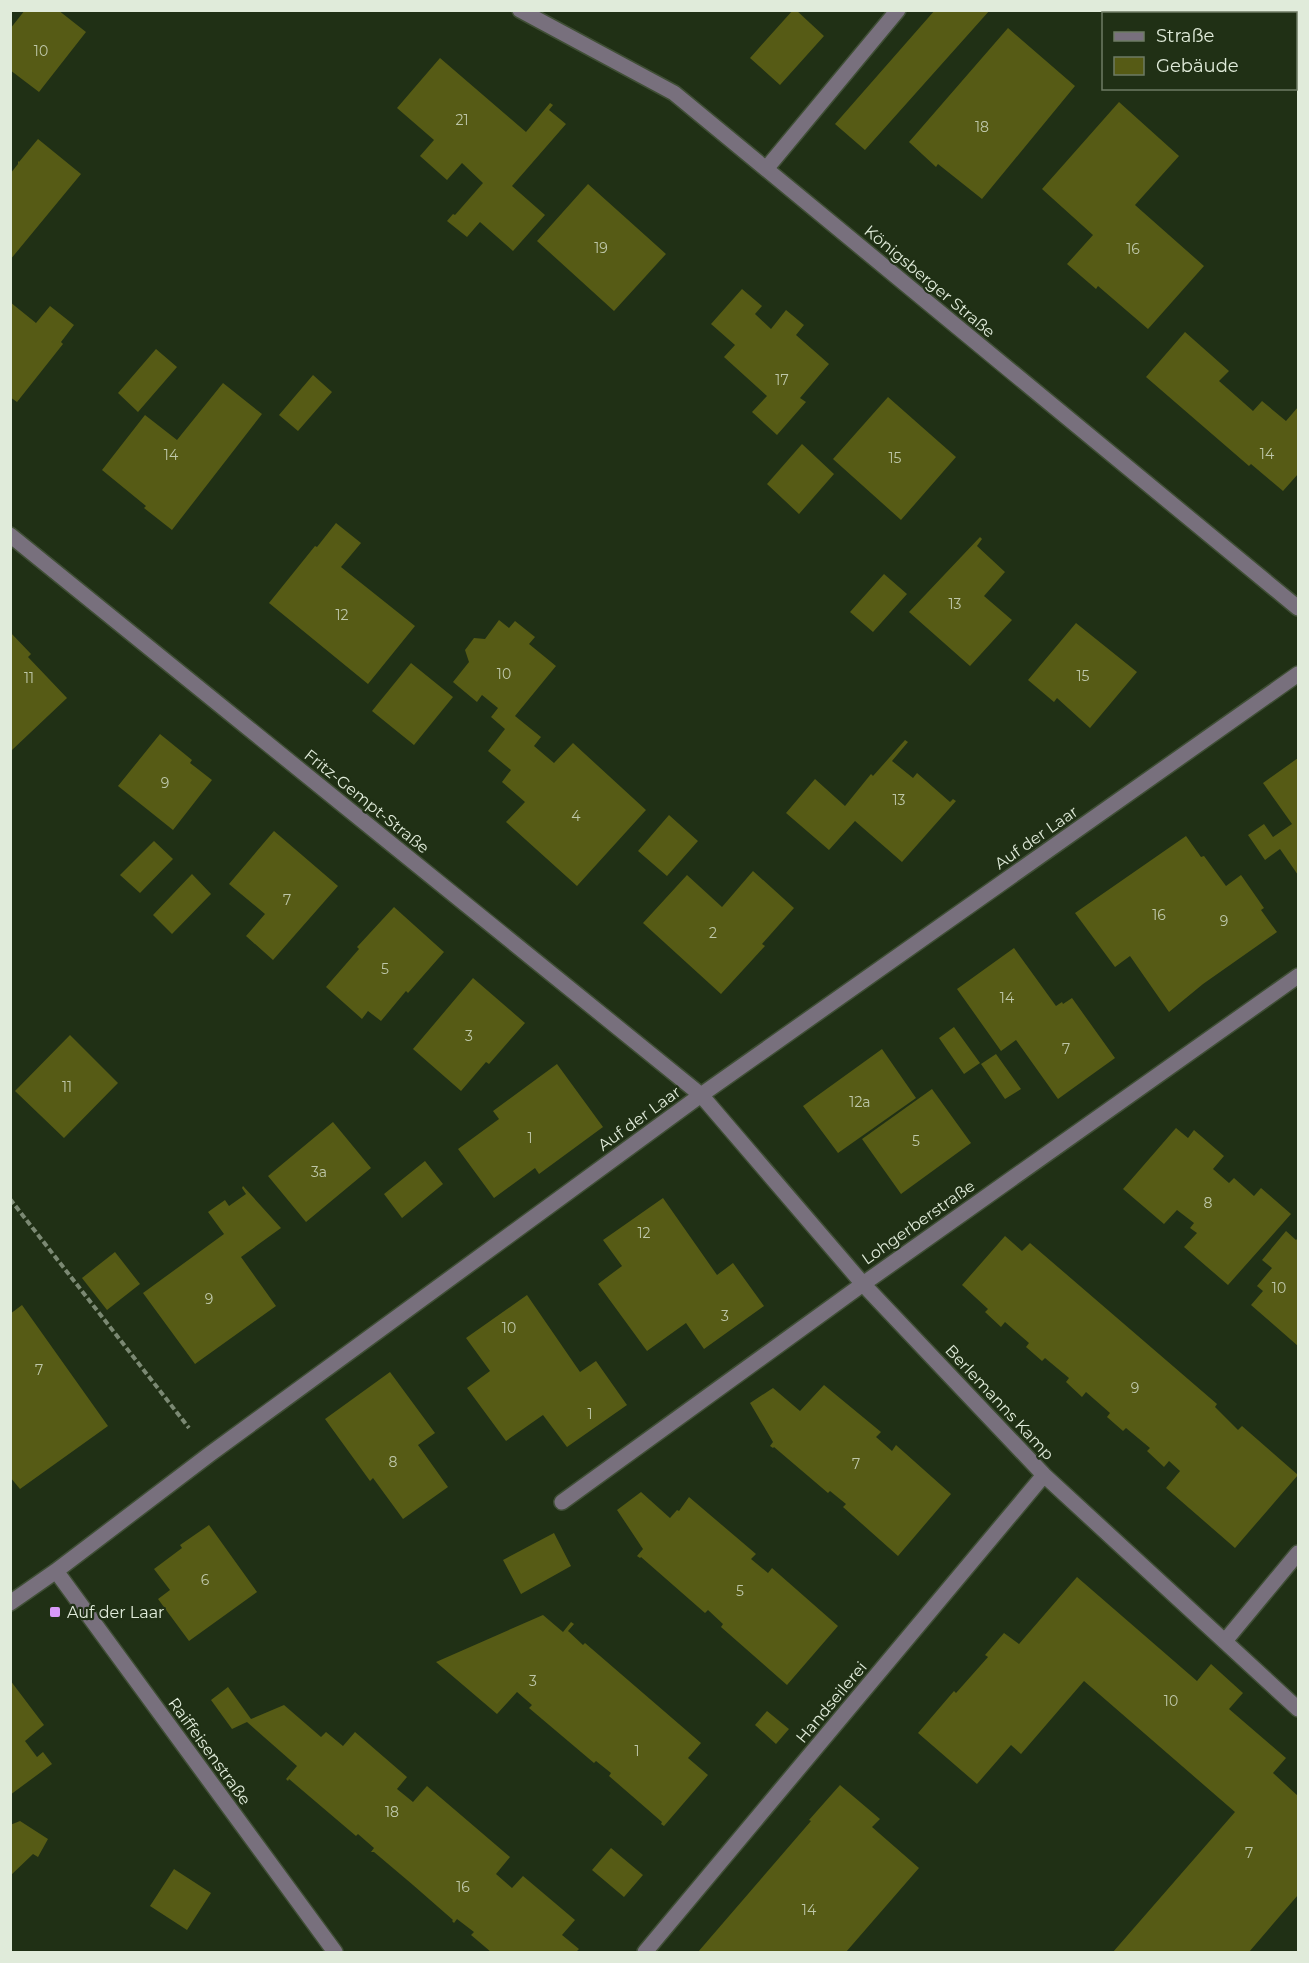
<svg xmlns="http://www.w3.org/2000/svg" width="1309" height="1963" font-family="Montserrat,sans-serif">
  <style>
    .building { fill: #565b15 }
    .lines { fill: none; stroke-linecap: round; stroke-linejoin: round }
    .minor-casing { stroke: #3f4e35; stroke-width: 18 }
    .path { stroke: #7b8973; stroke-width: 4; stroke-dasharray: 6 3; stroke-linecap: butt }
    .minor { stroke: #78707d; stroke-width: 15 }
    .poi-dot { fill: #d89af8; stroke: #203015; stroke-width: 2 }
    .labels { text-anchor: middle; stroke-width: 4.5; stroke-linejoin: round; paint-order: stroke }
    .number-label { font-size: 14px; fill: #bec7a9 }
    .street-label { font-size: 16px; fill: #e0ebda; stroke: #203015 }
    .poi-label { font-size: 16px; fill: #e0ebda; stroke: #203015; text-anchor: start }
  </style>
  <rect width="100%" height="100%" fill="#203015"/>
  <path class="building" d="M 25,10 L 58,10 L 86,32 L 39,92 L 10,70 L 10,29 Z
    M 793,10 L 796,10 L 824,36 L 780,85 L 750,58 Z
    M 935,10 L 990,10 L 865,150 L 835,124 Z
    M 1008,28 L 1075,86 L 982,199 L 938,164 L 936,167 L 909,142 Z
    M 440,58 L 526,132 L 550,103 L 553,105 L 549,110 L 566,124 L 512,186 L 545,215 L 513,251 L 480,222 L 467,237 L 447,221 L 453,214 L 455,215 L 483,183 L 462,163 L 447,180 L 420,156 L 434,140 L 397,108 Z
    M 1119,102 L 1179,156 L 1135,205 L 1204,266 L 1148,329 L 1098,286 L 1096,289 L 1067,264 L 1093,235 L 1042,189 Z
    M 38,139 L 81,174 L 10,260 L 10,174 L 18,164 L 18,161 L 19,162 Z
    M 588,184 L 666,254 L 614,311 L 537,241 Z
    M 742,289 L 762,306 L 755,314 L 771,329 L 786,310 L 804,325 L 796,335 L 829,364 L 800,398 L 806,402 L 777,435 L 752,412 L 767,396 L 724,357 L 735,345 L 711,324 Z
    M 10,302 L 36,323 L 50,306 L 74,325 L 61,342 L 63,344 L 17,402 L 10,397 Z
    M 1185,332 L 1229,371 L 1219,381 L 1253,411 L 1262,401 L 1286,421 L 1298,407 L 1298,474 L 1283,491 L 1251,464 L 1249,466 L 1146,377 Z
    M 156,349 L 177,367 L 138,412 L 118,393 Z
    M 313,375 L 332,392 L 298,431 L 279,415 Z
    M 223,383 L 262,414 L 172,530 L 144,508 L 146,506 L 102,470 L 145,415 L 177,440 Z
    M 888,397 L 956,457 L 901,520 L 833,459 Z
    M 802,444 L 834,474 L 799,514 L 767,484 Z
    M 336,523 L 361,543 L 341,567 L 415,626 L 368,684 L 269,603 L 315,546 L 317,547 Z
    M 980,537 L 982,539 L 977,546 L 1005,572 L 984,596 L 1012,620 L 970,666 L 909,612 Z
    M 884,574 L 907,594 L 873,632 L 850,612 Z
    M 499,620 L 509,628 L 515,621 L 535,637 L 529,644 L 556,666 L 515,716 L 541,737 L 534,746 L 554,763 L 573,743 L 646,810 L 577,886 L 506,822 L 525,802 L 502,782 L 511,770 L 488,751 L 505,729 L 491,717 L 498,708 L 482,695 L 477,702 L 453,682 L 469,662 L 465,650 L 474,638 L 485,639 Z
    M 1076,623 L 1137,672 L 1090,728 L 1057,698 L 1054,702 L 1028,680 Z
    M 10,632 L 31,654 L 28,657 L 67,698 L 12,750 L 10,748 Z
    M 411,663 L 453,697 L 414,745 L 372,711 Z
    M 160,734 L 192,760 L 190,763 L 212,780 L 173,830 L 118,786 Z
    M 905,740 L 908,742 L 892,761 L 913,778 L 917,773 L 950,802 L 953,799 L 956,801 L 902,862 L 855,821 L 829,850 L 786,813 L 815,779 L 845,806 L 871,774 L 873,776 Z
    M 1298,758 L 1298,875 L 1280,849 L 1265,860 L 1248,835 L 1264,824 L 1273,837 L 1292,824 L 1263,783 Z
    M 669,815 L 698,841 L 667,876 L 638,851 Z
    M 274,831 L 338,886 L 273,960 L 246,936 L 265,914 L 229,884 Z
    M 1186,836 L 1201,857 L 1204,856 L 1226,886 L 1241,875 L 1264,908 L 1261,910 L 1277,932 L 1203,984 L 1169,1012 L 1130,956 L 1115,967 L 1075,913 Z
    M 154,841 L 173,859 L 140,893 L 120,875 Z
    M 753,871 L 794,908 L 762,944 L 765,946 L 721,994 L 643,923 L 687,875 L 722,907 Z
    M 192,874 L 211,894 L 172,934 L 153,915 Z
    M 394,907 L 444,952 L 408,993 L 406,991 L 381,1021 L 368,1011 L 362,1019 L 326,987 L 359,949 L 357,947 Z
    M 1014,948 L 1056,1006 L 1062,1002 L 1063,1004 L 1072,998 L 1115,1058 L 1058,1099 L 1016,1040 L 1001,1051 L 957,989 Z
    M 473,978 L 525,1023 L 489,1064 L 486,1062 L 461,1091 L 413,1049 Z
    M 954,1027 L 980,1063 L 964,1074 L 939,1038 Z
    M 70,1035 L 118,1083 L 64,1138 L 15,1091 Z
    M 882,1049 L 916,1098 L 838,1153 L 803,1106 Z
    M 996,1054 L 1021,1089 L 1005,1099 L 981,1064 Z
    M 557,1064 L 603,1127 L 539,1174 L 535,1168 L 494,1198 L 458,1149 L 499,1119 L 493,1111 Z
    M 932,1089 L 971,1143 L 901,1194 L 862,1139 Z
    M 333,1122 L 371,1168 L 306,1222 L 268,1176 Z
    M 1176,1128 L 1188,1138 L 1194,1130 L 1224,1156 L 1213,1169 L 1229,1183 L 1234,1178 L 1254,1196 L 1261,1188 L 1291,1214 L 1228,1285 L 1184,1247 L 1197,1233 L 1190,1228 L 1194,1223 L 1177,1210 L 1164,1224 L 1123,1189 Z
    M 425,1161 L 443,1184 L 402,1218 L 384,1194 Z
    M 243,1186 L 281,1228 L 241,1257 L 276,1306 L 195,1364 L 143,1293 L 224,1234 L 208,1212 L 225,1200 L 229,1206 L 246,1194 L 242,1188 Z
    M 663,1198 L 717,1275 L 733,1263 L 764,1306 L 704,1349 L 686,1323 L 647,1351 L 598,1284 L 622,1266 L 603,1240 Z
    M 1286,1231 L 1296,1240 L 1298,1238 L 1298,1346 L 1251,1305 L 1263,1291 L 1257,1286 L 1272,1268 L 1262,1260 Z
    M 1005,1236 L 1022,1251 L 1030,1243 L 1217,1404 L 1215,1407 L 1238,1430 L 1242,1426 L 1298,1475 L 1235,1548 L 1166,1488 L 1180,1471 L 1169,1461 L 1164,1467 L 1147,1451 L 1150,1448 L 1126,1428 L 1123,1431 L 1107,1417 L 1110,1413 L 1086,1392 L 1082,1397 L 1066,1382 L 1069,1378 L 1045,1358 L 1042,1361 L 1026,1347 L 1029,1343 L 1005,1322 L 1001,1327 L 985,1312 L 988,1309 L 962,1285 Z
    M 115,1252 L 140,1284 L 107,1310 L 82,1278 Z
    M 527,1295 L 580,1372 L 596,1361 L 627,1405 L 567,1447 L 543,1415 L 506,1441 L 467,1388 L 490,1371 L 466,1338 Z
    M 22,1305 L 108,1426 L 20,1489 L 10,1477 L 10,1314 Z
    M 390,1372 L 435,1433 L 418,1445 L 448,1487 L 403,1519 L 373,1478 L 370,1481 L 325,1419 Z
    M 824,1385 L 881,1432 L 876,1437 L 892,1451 L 896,1445 L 951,1494 L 898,1556 L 843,1507 L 846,1504 L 830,1491 L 828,1493 L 774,1447 L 773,1448 L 770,1446 L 773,1442 L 750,1403 L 773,1388 L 800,1411 Z
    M 641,1492 L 670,1518 L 677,1510 L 679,1511 L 689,1497 L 756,1554 L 751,1559 L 768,1573 L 772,1568 L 838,1626 L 787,1685 L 721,1627 L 723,1624 L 708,1610 L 705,1613 L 641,1557 L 640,1558 L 637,1556 L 643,1549 L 617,1510 Z
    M 209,1525 L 257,1592 L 189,1641 L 158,1599 L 170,1590 L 154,1569 L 182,1548 L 180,1545 Z
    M 554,1533 L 571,1566 L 521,1594 L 503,1560 Z
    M 1077,1577 L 1197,1681 L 1211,1664 L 1243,1693 L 1229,1709 L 1286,1758 L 1273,1773 L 1298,1796 L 1298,1895 L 1249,1952 L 1113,1952 L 1235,1812 L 1084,1681 L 1021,1754 L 1011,1745 L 977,1784 L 918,1733 L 954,1691 L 956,1693 L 988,1657 L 985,1655 L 1004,1633 L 1019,1644 Z
    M 543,1615 L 563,1632 L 571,1622 L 574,1624 L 568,1631 L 583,1645 L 585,1643 L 701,1743 L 688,1758 L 708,1775 L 664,1826 L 661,1824 L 662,1822 L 609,1776 L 611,1773 L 596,1761 L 594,1763 L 529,1708 L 532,1705 L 517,1692 L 497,1714 L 436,1662 Z
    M 10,1680 L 44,1725 L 25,1741 L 37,1757 L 43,1752 L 52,1764 L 10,1795 Z
    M 228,1687 L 251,1719 L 284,1705 L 321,1737 L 326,1732 L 343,1746 L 355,1732 L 407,1777 L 397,1789 L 413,1802 L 427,1786 L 510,1857 L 496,1874 L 512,1888 L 523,1876 L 575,1920 L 562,1935 L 579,1949 L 576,1952 L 491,1952 L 471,1935 L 474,1932 L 457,1919 L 454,1923 L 452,1921 L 453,1920 L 413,1885 L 374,1852 L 371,1852 L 374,1848 L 358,1834 L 356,1836 L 289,1779 L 288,1781 L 286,1779 L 297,1766 L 247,1722 L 232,1729 L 211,1700 Z
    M 767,1711 L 789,1729 L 776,1744 L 755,1725 Z
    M 840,1785 L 880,1819 L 872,1827 L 919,1868 L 846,1952 L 698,1952 L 811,1821 L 809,1820 Z
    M 20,1821 L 48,1839 L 38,1857 L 33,1854 L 10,1876 L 10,1825 Z
    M 611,1848 L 643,1875 L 624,1897 L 592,1870 Z
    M 174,1869 L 211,1893 L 187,1930 L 150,1906 Z"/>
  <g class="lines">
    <g class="minor-casing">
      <path id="minor" d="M 520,10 L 674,93 L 1298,608
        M 766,169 L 898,10
        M 10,535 L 701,1095 L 863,1284 L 1044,1475 L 1298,1709
        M 562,1502 L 863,1284 L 1298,976
        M 56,1571 L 335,1952
        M 10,1603 L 56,1571 L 210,1454 L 701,1095 L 1298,674
        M 1225,1641 L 1298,1553
        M 645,1952 L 1044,1475"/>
    </g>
    <path class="path" d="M 10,1199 L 189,1428"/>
    <use href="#minor" class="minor"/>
  </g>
  <rect class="poi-dot" x="49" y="1606" width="12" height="12" rx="3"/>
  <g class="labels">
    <g class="number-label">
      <text x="41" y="56">10</text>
      <text x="462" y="125">21</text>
      <text x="982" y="132">18</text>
      <text x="601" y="253">19</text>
      <text x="1133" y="254">16</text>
      <text x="782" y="385">17</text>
      <text x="1267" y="459">14</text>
      <text x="171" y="460">14</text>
      <text x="895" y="463">15</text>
      <text x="955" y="609">13</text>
      <text x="342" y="620">12</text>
      <text x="504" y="679">10</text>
      <text x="1083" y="681">15</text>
      <text x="29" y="683">11</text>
      <text x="165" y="788">9</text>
      <text x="899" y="805">13</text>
      <text x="576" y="821">4</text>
      <text x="287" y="905">7</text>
      <text x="1159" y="920">16</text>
      <text x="1224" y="926">9</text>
      <text x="713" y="938">2</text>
      <text x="385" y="974">5</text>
      <text x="1007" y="1003">14</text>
      <text x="469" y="1041">3</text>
      <text x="1066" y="1054">7</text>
      <text x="67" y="1092">11</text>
      <text x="860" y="1107">12a</text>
      <text x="530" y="1143">1</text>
      <text x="916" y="1146">5</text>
      <text x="319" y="1177">3a</text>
      <text x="1208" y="1208">8</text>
      <text x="644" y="1238">12</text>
      <text x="1279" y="1293">10</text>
      <text x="209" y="1304">9</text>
      <text x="725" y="1321">3</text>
      <text x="509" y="1333">10</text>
      <text x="39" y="1375">7</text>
      <text x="1135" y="1393">9</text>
      <text x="590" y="1419">1</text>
      <text x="393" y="1467">8</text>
      <text x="856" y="1469">7</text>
      <text x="205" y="1585">6</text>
      <text x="740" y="1596">5</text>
      <text x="533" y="1686">3</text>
      <text x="1171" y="1706">10</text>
      <text x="637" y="1756">1</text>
      <text x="392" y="1817">18</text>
      <text x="1249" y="1858">7</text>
      <text x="463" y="1892">16</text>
      <text x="809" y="1915">14</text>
    </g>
    <g class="street-label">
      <text transform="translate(930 281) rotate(40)" y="6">Königsberger Straße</text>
      <text transform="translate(367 801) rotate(39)" y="6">Fritz-Gempt-Straße</text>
      <text transform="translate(1036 837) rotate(-35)" y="6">Auf der Laar</text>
      <text transform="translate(639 1118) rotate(-36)" y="6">Auf der Laar</text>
      <text transform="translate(918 1222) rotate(-35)" y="6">Lohgerberstraße</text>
      <text transform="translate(1000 1402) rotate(47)" y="6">Berlemanns Kamp</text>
      <text transform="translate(831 1702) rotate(-50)" y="6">Handseilerei</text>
      <text transform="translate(210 1751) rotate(54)" y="6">Raiffeisenstraße</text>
    </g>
    <g class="poi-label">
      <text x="67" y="1618">Auf der Laar</text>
    </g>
  </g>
  <rect width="1309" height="1963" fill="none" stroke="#e0ebda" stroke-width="24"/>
  <rect x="1102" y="12" width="195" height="78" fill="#203015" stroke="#6d7b64" stroke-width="1.5"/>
  <rect x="1114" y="32" width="30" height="9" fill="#78707d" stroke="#6d7b64" stroke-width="1.5"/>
  <text x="1156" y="42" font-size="18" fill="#e0ebda">Straße</text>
  <rect x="1114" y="57" width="30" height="18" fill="#565b15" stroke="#6d7b64" stroke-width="1.5"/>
  <text x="1156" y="72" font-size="18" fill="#e0ebda">Gebäude</text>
</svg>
